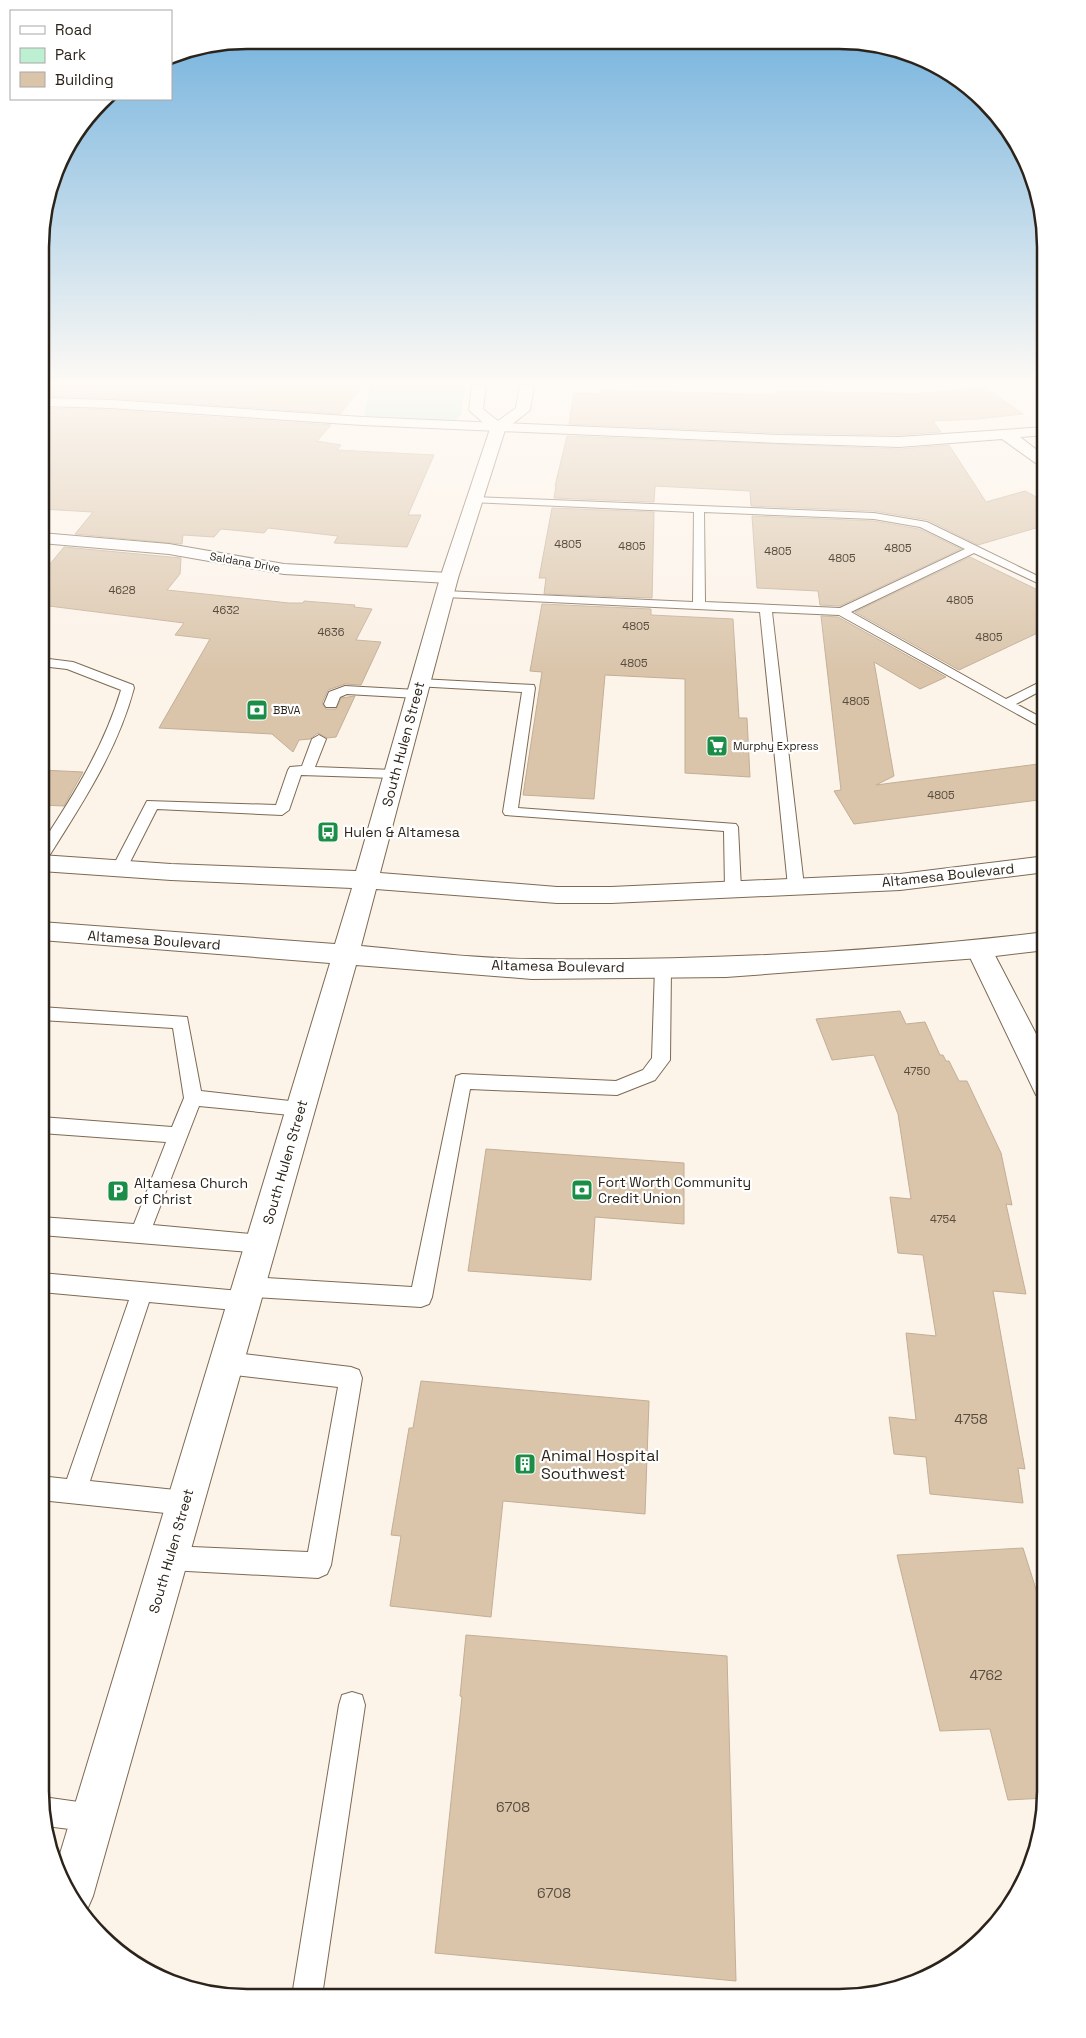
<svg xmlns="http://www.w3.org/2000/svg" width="1086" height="2038" font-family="'Space Grotesk',sans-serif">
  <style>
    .green { fill: #bdf0d3 }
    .building { fill: #dac5ab; stroke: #c3ae96 }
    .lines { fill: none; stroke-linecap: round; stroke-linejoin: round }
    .service-casing { stroke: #7d6a53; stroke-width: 2 }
    .minor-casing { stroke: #7d6a53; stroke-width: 2 }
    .secondary-casing { stroke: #7d6a53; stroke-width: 2 }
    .service { fill: #fff; fill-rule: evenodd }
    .minor { fill: #fff; fill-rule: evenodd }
    .secondary { fill: #fff; fill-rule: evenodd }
    .labels { text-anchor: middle; stroke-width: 4.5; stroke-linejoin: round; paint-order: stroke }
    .number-label { font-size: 11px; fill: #584c3e }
    .far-street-label { font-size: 11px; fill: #2c241a; stroke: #fff }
    .far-poi-label { font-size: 11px; fill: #2c241a; stroke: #fff; text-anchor: start }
    .street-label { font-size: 14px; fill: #2c241a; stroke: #fff }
    .poi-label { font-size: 14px; fill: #2c241a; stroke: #fff; text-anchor: start }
    .near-number-label { font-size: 14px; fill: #584c3e }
    .near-poi-label { font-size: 16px; fill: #2c241a; stroke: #fff; text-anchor: start }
    .rim { fill: none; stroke: #2c241a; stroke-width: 2.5 }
  </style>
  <rect width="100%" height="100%" fill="#fcf3e9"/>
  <path class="green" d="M 370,385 L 466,385 L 461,414 L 456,421 L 364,417 Z"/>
  <path class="building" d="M 42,385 L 354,385 L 352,388 L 360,389 L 340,414 L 111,398 L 42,396 Z
    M 984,387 L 1023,414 L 978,419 L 933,421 L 941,432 L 899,435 L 779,433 L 569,424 L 574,393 L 601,394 L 601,390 L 776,395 L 776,391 L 915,394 Z
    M 42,408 L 111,410 L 331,425 L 317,441 L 341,445 L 337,450 L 434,455 L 408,515 L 421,515 L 407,547 L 334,543 L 338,536 L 268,528 L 264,533 L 221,529 L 214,537 L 183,535 L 182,544 L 75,534 L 93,512 L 41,509 Z
    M 567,436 L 899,449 L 949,445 L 986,502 L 1025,491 L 1046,502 L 1046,525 L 978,545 L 928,520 L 874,511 L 751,506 L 750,491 L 655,486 L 654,502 L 554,498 L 556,486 L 555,486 Z
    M 552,508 L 654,512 L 652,598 L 544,594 L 546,578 L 539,578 Z
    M 752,516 L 874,521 L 919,529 L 961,549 L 840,606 L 820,605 L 818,591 L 757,588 Z
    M 64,547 L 181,558 L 180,574 L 167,590 L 289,603 L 303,603 L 304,601 L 355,605 L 354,607 L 372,609 L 356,640 L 381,642 L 361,685 L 345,684 L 328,690 L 322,703 L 326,709 L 336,709 L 341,698 L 355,696 L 336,737 L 327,738 L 318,733 L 310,739 L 299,740 L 293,752 L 272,734 L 159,728 L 210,639 L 175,635 L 184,623 L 41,605 L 41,575 Z
    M 970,557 L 1046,594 L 1046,629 L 959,670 L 855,612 Z
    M 542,604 L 651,609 L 651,615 L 733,619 L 739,718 L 747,718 L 750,777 L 685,773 L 685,679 L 605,675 L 594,799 L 523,795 L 542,672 L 530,671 Z
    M 821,616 L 838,617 L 946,677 L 920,689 L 874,662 L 894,776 L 876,785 L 1046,763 L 1046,799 L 854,824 L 834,791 L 841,790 Z
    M 41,770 L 83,772 L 64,806 L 41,805 Z
    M 900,1011 L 906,1024 L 925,1022 L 940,1055 L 943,1055 L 946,1061 L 949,1061 L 959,1081 L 967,1081 L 1001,1153 L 1012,1205 L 1006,1204 L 1026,1294 L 993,1291 L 1025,1469 L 1018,1468 L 1023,1503 L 930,1494 L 926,1457 L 894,1454 L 889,1417 L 916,1420 L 906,1333 L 936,1336 L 923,1255 L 898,1253 L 890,1197 L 911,1199 L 898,1114 L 874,1055 L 832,1060 L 816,1019 Z
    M 486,1149 L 684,1163 L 684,1224 L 595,1217 L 591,1280 L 468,1271 Z
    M 421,1381 L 649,1401 L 645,1514 L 503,1501 L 491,1617 L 390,1606 L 401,1536 L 391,1535 L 409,1428 L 413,1428 Z
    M 1023,1548 L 1046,1621 L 1046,1798 L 1008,1800 L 990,1729 L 940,1731 L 897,1555 Z
    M 466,1635 L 727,1656 L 736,1981 L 435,1953 L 462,1697 L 460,1696 Z"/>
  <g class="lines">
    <g class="service-casing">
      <path id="service" d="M 474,497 L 874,513 L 927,522 L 1046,580 L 1046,587 L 974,553 L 851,612 L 1006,699 L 1046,679 L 1046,688 L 1016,704 L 1046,720 L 1046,730 L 839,615 L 772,612 L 804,886 L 802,890 L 790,890 L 788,886 L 760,612 L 445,597 L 439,594 L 445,591 L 693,602 L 694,512 L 470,502 L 470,498 ZM 704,512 L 874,519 L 920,527 L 965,549 L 840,608 L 705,602 Z
        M 41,658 L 73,662 L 133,685 L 134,688 C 117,752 81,805 46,861 L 41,862 L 41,845 C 73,796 104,747 121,690 L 67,669 L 41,666 Z
        M 420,679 L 534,685 L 535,688 L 518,808 L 736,824 L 738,827 L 741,889 L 739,893 L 727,893 L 725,889 L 724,831 L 505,815 L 503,812 L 522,692 L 415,686 L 414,683 L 415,680 Z
        M 345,686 L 417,690 L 424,694 L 417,698 L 347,694 L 340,697 L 336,707 L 326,707 L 324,704 L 329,692 Z
        M 319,735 L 326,739 L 315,767 L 394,770 L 401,774 L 394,778 L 301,775 L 289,810 L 282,815 L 157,809 L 125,872 L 115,872 L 112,868 L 147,801 L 276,805 L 288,770 L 290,767 L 302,766 L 312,739 Z
        M 663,962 L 669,964 L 671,968 L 670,1060 L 655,1080 L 617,1095 L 470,1089 L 432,1297 L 429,1304 L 421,1307 L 254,1297 L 256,1301 L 253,1308 L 245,1311 L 149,1302 L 90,1481 L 185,1491 L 194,1494 L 197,1503 L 194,1512 L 185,1515 L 40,1500 L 40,1476 L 67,1479 L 129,1300 L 41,1292 L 41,1273 L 240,1291 L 238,1287 L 242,1280 L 249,1277 L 412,1287 L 456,1076 L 462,1074 L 616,1081 L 643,1070 L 652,1058 L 655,968 L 657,964 Z
        M 41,1007 L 187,1017 L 201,1091 L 308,1103 L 310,1108 L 308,1113 L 301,1116 L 199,1106 L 153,1225 L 261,1235 L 268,1238 L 271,1244 L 268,1250 L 261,1253 L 41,1235 L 41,1217 L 134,1224 L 166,1142 L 41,1133 L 41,1117 L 172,1127 L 184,1098 L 173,1028 L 41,1020 Z
        M 226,1352 L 351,1367 L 359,1370 L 362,1378 L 331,1565 L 327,1574 L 318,1578 L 169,1570 L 160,1567 L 157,1558 L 160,1549 L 169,1546 L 308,1552 L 338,1387 L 226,1374 L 218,1371 L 215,1363 L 218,1355 Z
        M 352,1692 L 362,1695 L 365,1705 L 322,1996 L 292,1996 L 339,1705 L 342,1695 Z
        M 43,1797 L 93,1804 L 103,1808 L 107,1818 L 103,1828 L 93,1832 L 46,1826 L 41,1798 Z"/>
    </g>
    <g class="minor-casing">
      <path id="minor" d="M 42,398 L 111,400 L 362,417 L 779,435 L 899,437 L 1046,427 L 1046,435 L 1020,437 L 1046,457 L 1046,469 L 1041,467 L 1002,439 L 899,447 L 779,443 L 362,425 L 111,408 L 42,406 Z
        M 41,533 L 169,544 L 284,564 L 449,573 L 455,574 L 458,578 L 455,582 L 449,583 L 284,574 L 169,554 L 41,543 Z
        M 979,940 L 988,942 L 1046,1053 L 1046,1098 L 1036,1095 L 966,949 L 970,942 Z"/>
    </g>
    <g class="secondary-casing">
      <path id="secondary" d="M 472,385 L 486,385 L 483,409 L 498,421 L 516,408 L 520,385 L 534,385 L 530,410 L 505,430 L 458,578 L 380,873 L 557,887 L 611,887 L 900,874 L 1046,856 L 1046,872 L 900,890 L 611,903 L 557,903 L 376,889 L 361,946 C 418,951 476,959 534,959 C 704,961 876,952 1046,932 L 1046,950 L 979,958 L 726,977 L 532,979 L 356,965 L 93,1896 L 86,1912 L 82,1914 L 75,1906 L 56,1867 L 330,963 L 41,940 L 41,922 L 335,944 L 352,888 L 171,880 L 41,871 L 41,855 L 171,864 L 356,871 L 440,578 L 490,429 L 469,410 Z"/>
    </g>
    <use href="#service" class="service"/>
    <use href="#minor" class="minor"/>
    <use href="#secondary" class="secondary"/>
  </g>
  <linearGradient id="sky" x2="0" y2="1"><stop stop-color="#6caedc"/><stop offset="0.57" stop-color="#fefaf5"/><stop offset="1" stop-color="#fefaf5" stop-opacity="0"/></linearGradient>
  <rect width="1086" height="671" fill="url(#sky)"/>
  <defs>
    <g id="bank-square" transform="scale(1.125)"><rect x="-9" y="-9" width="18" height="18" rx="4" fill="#1b8d46" stroke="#fff"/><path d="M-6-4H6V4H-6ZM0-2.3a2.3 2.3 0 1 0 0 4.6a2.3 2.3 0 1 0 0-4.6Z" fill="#fff"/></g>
    <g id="supermarket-square" transform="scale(1.125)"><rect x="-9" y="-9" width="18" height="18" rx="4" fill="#1b8d46" stroke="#fff"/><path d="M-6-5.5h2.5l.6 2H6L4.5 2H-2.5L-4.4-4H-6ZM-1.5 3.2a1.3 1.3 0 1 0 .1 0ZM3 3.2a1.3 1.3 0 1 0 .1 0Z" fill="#fff"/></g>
    <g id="bus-square" transform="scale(1.125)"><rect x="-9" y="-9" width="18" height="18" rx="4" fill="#1b8d46" stroke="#fff"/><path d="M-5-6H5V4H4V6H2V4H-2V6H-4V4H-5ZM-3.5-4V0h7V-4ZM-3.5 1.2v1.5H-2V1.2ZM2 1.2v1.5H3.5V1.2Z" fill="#fff"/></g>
    <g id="parking-square" transform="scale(1.125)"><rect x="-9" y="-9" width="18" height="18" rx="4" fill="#1b8d46" stroke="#fff"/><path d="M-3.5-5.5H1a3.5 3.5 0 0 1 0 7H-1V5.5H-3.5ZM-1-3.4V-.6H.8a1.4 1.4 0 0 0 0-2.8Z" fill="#fff"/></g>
    <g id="building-square" transform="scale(1.125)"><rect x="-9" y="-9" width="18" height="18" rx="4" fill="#1b8d46" stroke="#fff"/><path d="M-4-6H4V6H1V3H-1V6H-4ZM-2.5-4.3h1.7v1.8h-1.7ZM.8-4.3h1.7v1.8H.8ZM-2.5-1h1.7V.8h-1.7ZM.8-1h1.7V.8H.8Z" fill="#fff"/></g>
  </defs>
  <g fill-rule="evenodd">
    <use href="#bank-square" x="257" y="710"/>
    <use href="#supermarket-square" x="717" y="746"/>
    <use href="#bus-square" x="328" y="832"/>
    <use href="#bank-square" x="582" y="1190"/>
    <use href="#parking-square" x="118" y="1191"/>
    <use href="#building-square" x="525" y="1464"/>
  </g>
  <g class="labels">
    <g class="number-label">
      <text x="568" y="548">4805</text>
      <text x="632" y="550">4805</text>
      <text x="898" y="552">4805</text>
      <text x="778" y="555">4805</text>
      <text x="842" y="562">4805</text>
      <text x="122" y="594">4628</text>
      <text x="960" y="604">4805</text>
      <text x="226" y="614">4632</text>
      <text x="636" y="630">4805</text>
      <text x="331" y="636">4636</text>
      <text x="989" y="641">4805</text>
      <text x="634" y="667">4805</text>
      <text x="856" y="705">4805</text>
      <text x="941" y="799">4805</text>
      <text x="917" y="1075">4750</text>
      <text x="943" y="1223">4754</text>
    </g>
    <g class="far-street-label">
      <text transform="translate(245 562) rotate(10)" y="4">Saldana Drive</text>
    </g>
    <g class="far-poi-label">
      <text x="273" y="714">BBVA</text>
      <text x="733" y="750">Murphy Express</text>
    </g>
    <g class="street-label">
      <text transform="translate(403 744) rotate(-75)" y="5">South Hulen Street</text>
      <text transform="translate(948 875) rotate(-6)" y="5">Altamesa Boulevard</text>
      <text transform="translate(154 940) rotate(4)" y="5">Altamesa Boulevard</text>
      <text transform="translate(558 966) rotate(1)" y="5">Altamesa Boulevard</text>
      <text transform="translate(285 1162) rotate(-74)" y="5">South Hulen Street</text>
      <text transform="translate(171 1551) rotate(-74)" y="5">South Hulen Street</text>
    </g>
    <g class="poi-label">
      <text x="344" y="837">Hulen &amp; Altamesa</text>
      <text x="598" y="1187">Fort Worth Community<tspan x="598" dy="16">Credit Union</tspan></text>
      <text x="134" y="1188">Altamesa Church<tspan x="134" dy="16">of Christ</tspan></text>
    </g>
    <g class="near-number-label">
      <text x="971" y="1424">4758</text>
      <text x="986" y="1680">4762</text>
      <text x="513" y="1812">6708</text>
      <text x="554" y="1898">6708</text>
    </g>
    <g class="near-poi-label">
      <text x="541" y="1461">Animal Hospital<tspan x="541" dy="18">Southwest</tspan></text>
    </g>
  </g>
  <path d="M0 0H1086V2038H0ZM247 49H839A198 198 0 0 1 1037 247V1791A198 198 0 0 1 839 1989H247A198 198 0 0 1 49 1791V247A198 198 0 0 1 247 49Z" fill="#fff" fill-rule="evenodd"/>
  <path class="rim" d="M247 49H839A198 198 0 0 1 1037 247V1791A198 198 0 0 1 839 1989H247A198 198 0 0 1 49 1791V247A198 198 0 0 1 247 49Z"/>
  <rect x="10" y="10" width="162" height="90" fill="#ffffff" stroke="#aba7a3"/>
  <rect x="20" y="26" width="25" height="8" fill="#ffffff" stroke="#aba7a3"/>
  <text x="55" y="35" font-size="15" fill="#2c241a">Road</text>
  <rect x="20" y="48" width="25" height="15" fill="#bdf0d3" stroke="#aba7a3"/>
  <text x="55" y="60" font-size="15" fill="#2c241a">Park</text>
  <rect x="20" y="72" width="25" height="15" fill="#dac5ab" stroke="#aba7a3"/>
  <text x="55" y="85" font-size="15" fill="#2c241a">Building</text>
</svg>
